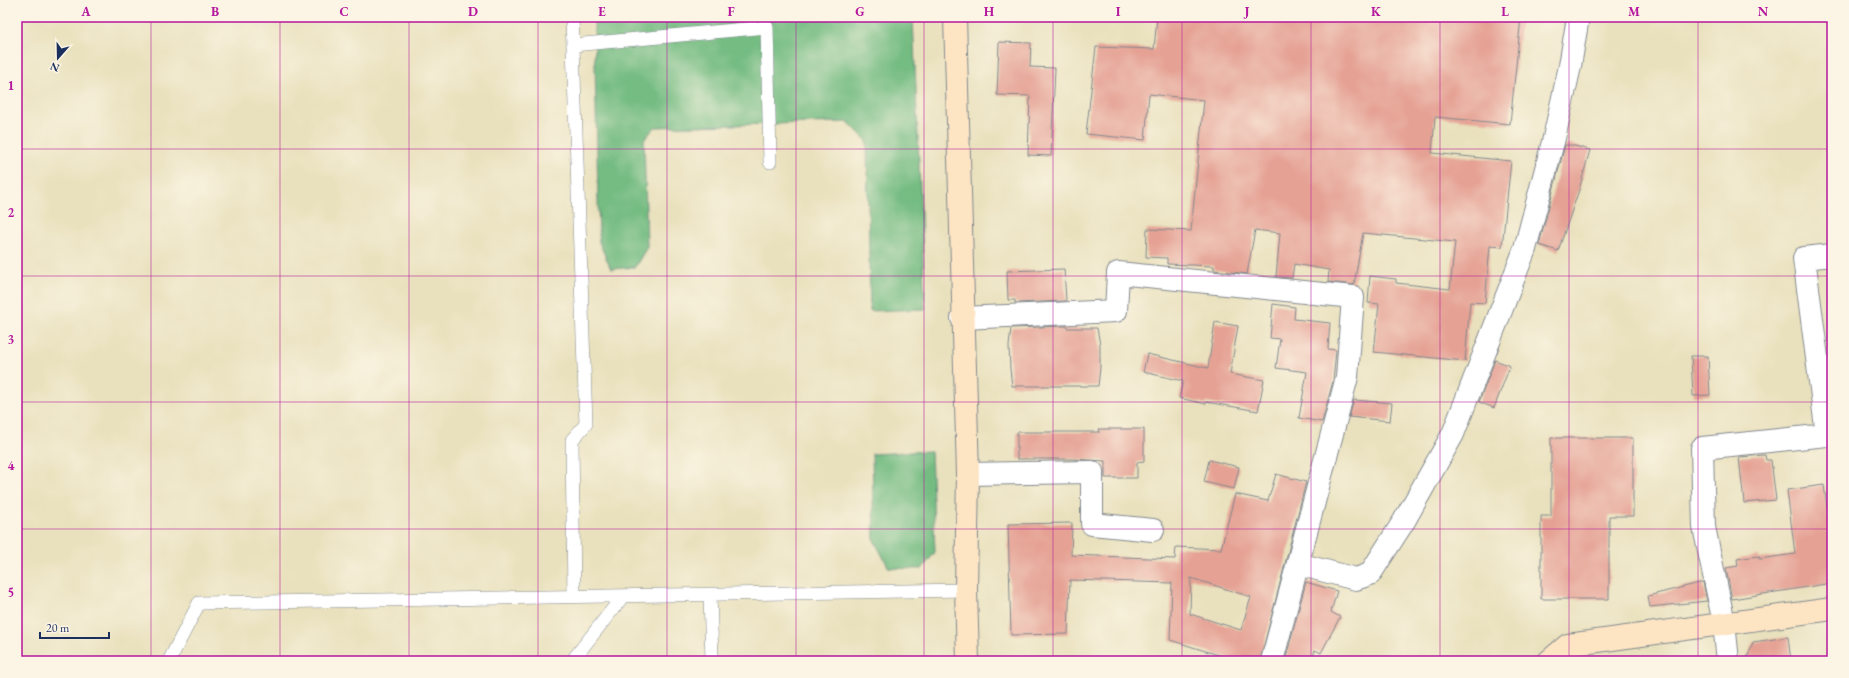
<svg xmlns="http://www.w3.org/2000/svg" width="1849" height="678" font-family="'EB Garamond',serif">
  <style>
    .forest { fill: #75bc82; stroke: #487670 }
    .building { fill: #e5a294; fill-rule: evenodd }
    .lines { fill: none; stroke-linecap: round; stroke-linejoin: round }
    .lane-casing { stroke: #82888e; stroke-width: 14 }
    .street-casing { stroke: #82888e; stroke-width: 24 }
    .secondary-casing { stroke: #82888e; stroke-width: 24 }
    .lane { stroke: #fff; stroke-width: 13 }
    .street { stroke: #fff; stroke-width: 22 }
    .secondary { stroke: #fde5c4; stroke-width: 22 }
    .grid { fill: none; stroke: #b5179e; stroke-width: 1; stroke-opacity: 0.55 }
    .neatline { fill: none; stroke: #b5179e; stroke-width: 1.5 }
    .grid-label { font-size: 13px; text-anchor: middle; font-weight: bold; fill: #b5179e }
  </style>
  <rect width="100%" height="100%" fill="#fcf5e5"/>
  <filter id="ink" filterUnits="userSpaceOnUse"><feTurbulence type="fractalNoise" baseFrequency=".025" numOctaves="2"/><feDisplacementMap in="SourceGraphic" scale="8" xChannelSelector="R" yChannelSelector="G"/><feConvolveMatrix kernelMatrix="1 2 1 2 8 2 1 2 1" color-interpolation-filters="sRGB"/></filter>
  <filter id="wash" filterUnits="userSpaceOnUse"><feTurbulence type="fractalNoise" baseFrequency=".012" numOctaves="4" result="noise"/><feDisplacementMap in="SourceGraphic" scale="16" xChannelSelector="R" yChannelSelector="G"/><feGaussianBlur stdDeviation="0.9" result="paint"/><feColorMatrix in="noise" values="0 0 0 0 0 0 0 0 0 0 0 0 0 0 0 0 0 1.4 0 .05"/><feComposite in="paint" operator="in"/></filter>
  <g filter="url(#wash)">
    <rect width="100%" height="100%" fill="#e9e1bd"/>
    <path class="forest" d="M 594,17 L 913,17 L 925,309 L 870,311 L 867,141 L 848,122 L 655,127 L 644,140 L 647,247 L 635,267 L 611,269 L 599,242 Z
      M 931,451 L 935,552 L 922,569 L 889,568 L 874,540 L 872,454 Z"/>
    <g id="blocks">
      <path class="building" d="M 1157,17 L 1521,17 L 1510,124 L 1435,117 L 1432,153 L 1511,161 L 1502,247 L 1490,246 L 1485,303 L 1470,302 L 1465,361 L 1374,352 L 1379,304 L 1368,303 L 1370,276 L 1396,279 L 1396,283 L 1450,289 L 1455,242 L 1363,233 L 1354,285 L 1328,282 L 1329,270 L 1294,264 L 1292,278 L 1276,277 L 1280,233 L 1255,230 L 1247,274 L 1214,270 L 1214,266 L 1167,264 L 1167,258 L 1146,257 L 1147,229 L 1191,231 L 1204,100 L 1149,94 L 1145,140 L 1086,134 L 1096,47 L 1154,49 Z
        M 999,42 L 1031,43 L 1030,67 L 1055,68 L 1051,156 L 1028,155 L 1030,96 L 997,95 Z
        M 1565,145 L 1571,145 L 1590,150 L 1579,190 L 1558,251 L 1539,245 Z
        M 1064,269 L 1066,301 L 1015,303 L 1015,300 L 1008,300 L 1007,271 Z
        M 1273,304 L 1295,307 L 1294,319 L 1330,323 L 1328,349 L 1336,350 L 1333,381 L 1322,422 L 1299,418 L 1307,372 L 1276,368 L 1280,339 L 1270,338 Z
        M 1215,322 L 1238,326 L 1230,374 L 1264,380 L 1258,411 L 1206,402 L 1206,404 L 1179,398 L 1183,381 L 1143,372 L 1147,354 L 1208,368 Z
        M 1067,326 L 1067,328 L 1097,328 L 1100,345 L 1100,368 L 1098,386 L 1012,386 L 1010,369 L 1009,346 L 1011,328 Z
        M 1691,356 L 1708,356 L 1710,395 L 1693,396 Z
        M 1495,360 L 1510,366 L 1494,408 L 1479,402 Z
        M 1354,400 L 1392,403 L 1390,421 L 1349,417 Z
        M 1099,429 L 1144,429 L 1144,461 L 1137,462 L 1137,478 L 1105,478 L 1105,461 L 1073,459 L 1017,459 L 1017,432 L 1100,432 Z
        M 1551,438 L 1633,438 L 1633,516 L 1609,516 L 1609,599 L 1541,599 L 1541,516 L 1551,516 Z
        M 1765,455 L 1766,460 L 1771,460 L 1776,500 L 1744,503 L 1739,457 Z
        M 1209,460 L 1239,467 L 1234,489 L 1204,482 Z
        M 1276,474 L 1306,482 L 1260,661 L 1238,661 L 1170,640 L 1172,583 L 1070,580 L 1068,634 L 1011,635 L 1008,524 L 1072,523 L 1071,555 L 1175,559 L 1176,547 L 1221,549 L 1235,494 L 1268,501 ZM 1191,578 L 1251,597 L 1241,630 L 1190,614 Z
        M 1824,485 L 1832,543 L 1832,583 L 1732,599 L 1726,568 L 1738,566 L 1737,559 L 1759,556 L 1759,559 L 1795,554 L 1787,490 Z
        M 1306,582 L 1337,591 L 1331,612 L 1340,617 L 1321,653 L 1315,650 L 1312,661 L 1285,661 Z
        M 1703,582 L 1707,601 L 1650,607 L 1648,596 Z
        M 1788,637 L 1791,661 L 1746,661 L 1753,642 Z"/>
    </g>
  </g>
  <g filter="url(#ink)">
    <use href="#blocks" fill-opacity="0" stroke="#82888e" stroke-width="1"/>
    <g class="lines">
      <g class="lane-casing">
        <path id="lane" d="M 572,17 L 586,424 L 572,440 L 574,596
          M 573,45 L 767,27 L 770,162
          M 710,594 L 712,661
          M 169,661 L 199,603 L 966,590
          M 572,661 L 623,596"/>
      </g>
      <g class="street-casing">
        <path id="street" d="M 962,318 L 1116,311 L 1118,273 L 1353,297 L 1347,377 L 1272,661
          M 968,474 L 1092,472 L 1092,524 L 1153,530
          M 1298,564 L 1356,579 L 1370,574 L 1404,521 L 1453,434 L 1525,249 L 1554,138 L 1570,66 L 1578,17
          M 1728,661 L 1724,623 L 1704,527 L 1702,448 L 1827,435 L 1804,258 L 1832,255"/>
      </g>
      <g class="secondary-casing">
        <path id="secondary" d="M 955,17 L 968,474 L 966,590 L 968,661
          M 1549,661 L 1568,645 L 1832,609"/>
      </g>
      <use href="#lane" class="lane"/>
      <use href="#street" class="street"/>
      <use href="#secondary" class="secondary"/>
    </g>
  </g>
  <path class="grid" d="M 151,17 L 151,661M 280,17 L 280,661M 409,17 L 409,661M 538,17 L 538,661M 667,17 L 667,661M 796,17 L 796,661M 924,17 L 924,661M 1053,17 L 1053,661M 1182,17 L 1182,661M 1311,17 L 1311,661M 1440,17 L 1440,661M 1569,17 L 1569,661M 1698,17 L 1698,661M 17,149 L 1832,149M 17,276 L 1832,276M 17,402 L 1832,402M 17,529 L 1832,529"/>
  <rect width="1849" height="678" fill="none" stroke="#fcf5e5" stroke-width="44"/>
  <g transform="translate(58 58) rotate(200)" stroke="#fcf5e5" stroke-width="3" paint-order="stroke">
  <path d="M0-3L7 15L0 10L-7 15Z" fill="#1b2f5e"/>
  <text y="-6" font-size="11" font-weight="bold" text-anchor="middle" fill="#1b2f5e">N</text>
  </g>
  <path d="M40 632v6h69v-6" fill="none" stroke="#1b2f5e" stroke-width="2"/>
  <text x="46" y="632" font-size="12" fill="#1b2f5e" stroke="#fcf5e5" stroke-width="3" paint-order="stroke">20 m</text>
  <rect x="22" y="22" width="1805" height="634" class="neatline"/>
  <g class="grid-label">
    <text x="86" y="16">A</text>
    <text x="215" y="16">B</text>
    <text x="344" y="16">C</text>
    <text x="473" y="16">D</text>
    <text x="602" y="16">E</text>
    <text x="731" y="16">F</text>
    <text x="860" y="16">G</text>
    <text x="989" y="16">H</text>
    <text x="1118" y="16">I</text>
    <text x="1247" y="16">J</text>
    <text x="1376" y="16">K</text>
    <text x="1505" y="16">L</text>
    <text x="1634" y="16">M</text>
    <text x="1763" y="16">N</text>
    <text x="11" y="90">1</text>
    <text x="11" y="217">2</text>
    <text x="11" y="344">3</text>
    <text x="11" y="470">4</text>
    <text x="11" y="597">5</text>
  </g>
</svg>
